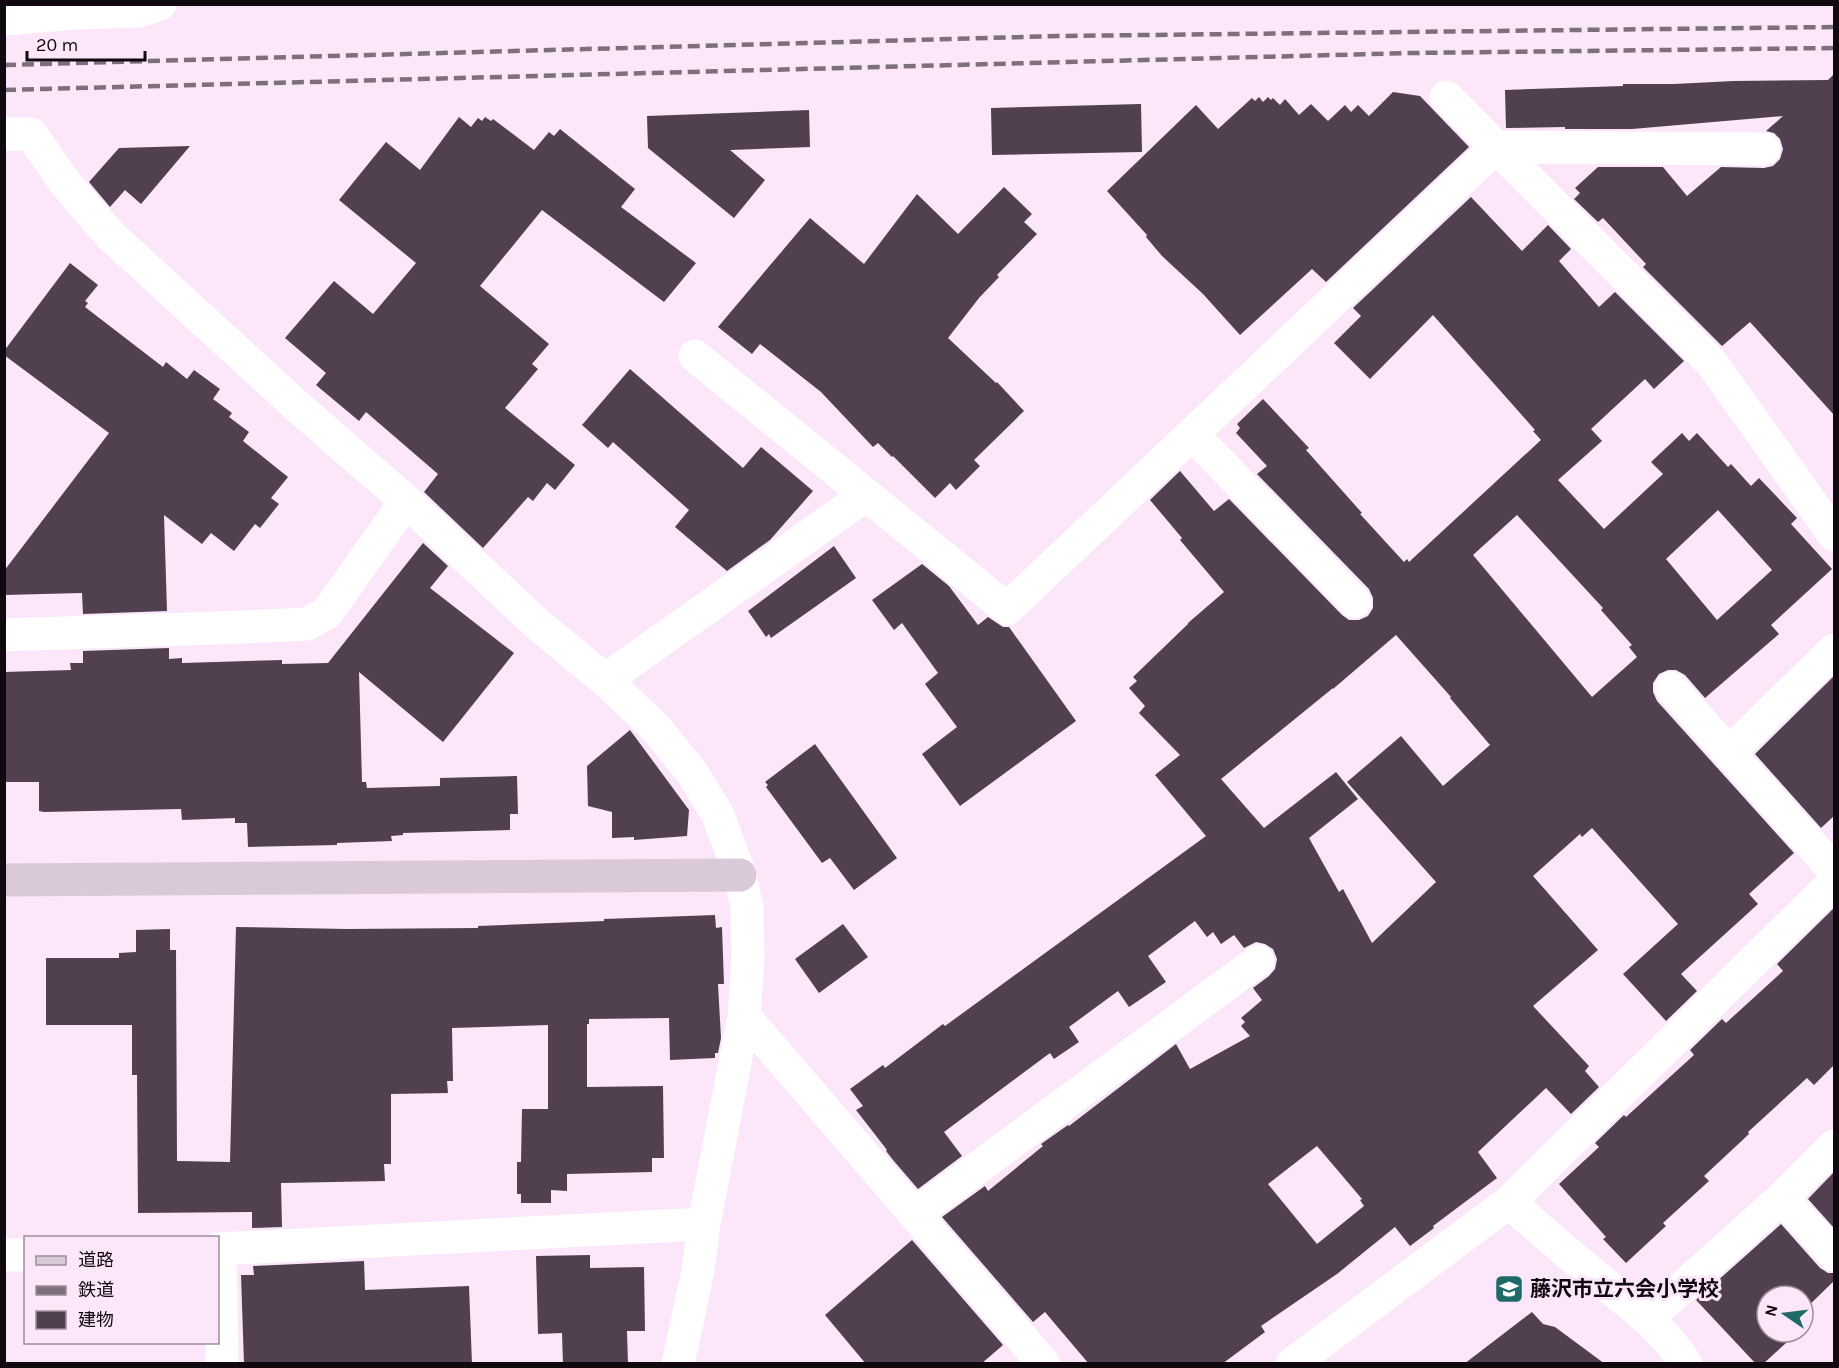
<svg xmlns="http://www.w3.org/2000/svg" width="1839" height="1368" font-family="Karla,'Noto Sans JP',sans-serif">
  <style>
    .building { fill: #504050; fill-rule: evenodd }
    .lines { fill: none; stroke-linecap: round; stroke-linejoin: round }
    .street { stroke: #fff; stroke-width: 33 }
    .secondary { stroke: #d9c9d9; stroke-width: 33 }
    .rail { stroke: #7d707d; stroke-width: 4.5; stroke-dasharray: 12 6; stroke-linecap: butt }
    .labels { text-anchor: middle; stroke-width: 6; stroke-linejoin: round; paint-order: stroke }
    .poi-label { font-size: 21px; font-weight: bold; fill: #100910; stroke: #fbe6fa; text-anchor: start }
  </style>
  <rect width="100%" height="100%" fill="#fbe6fa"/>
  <path class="building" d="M 1834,74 L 1834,415 L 1750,322 L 1722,346 L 1643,267 L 1646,264 L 1603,218 L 1598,222 L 1574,199 L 1580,193 L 1575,188 L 1598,167 L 1663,167 L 1687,196 L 1721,167 L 1764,168 L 1773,166 L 1780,159 L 1783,149 L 1780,139 L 1774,133 L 1766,131 L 1783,116 L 1632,129 L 1565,129 L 1565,127 L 1506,128 L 1505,90 L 1623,86 L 1623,84 L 1674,84 L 1734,81 L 1828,80 Z
    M 1393,92 L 1420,96 L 1469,147 L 1326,282 L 1312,269 L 1240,335 L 1203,294 L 1162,256 L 1146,237 L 1147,235 L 1107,191 L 1196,105 L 1218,129 L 1252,98 L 1255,101 L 1259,97 L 1263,102 L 1268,97 L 1271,100 L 1273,98 L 1280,105 L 1285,99 L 1299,115 L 1311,104 L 1328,121 L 1345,105 L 1351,112 L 1358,105 L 1369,116 Z
    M 1141,104 L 1142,152 L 992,155 L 991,108 Z
    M 809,110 L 810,147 L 730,150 L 765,180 L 734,218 L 648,148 L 647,116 Z
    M 459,117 L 471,127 L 478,118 L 482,121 L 485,117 L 491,121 L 493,119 L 534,150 L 549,132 L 554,136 L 560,129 L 635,189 L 621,207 L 696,263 L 664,302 L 542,210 L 480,286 L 549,344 L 532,364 L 538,369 L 505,408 L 575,465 L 555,490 L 547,483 L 533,501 L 528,497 L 483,548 L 424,492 L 438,474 L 366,412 L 359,421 L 316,385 L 326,373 L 285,338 L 334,281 L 373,314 L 416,263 L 339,200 L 386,142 L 420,170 Z
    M 190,146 L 141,204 L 125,190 L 110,207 L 89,182 L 119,148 Z
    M 1004,187 L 1032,214 L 1024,222 L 1037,234 L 997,275 L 999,277 L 979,298 L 948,338 L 996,383 L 997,382 L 1024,411 L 974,460 L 980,466 L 956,490 L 950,483 L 935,498 L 893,456 L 892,457 L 878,443 L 873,447 L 821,392 L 760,344 L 752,354 L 718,327 L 810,218 L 864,264 L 917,194 L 958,234 Z
    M 1471,197 L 1522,251 L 1548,225 L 1571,249 L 1559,261 L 1599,307 L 1615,292 L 1684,361 L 1654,389 L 1645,379 L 1591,429 L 1602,441 L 1558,480 L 1604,529 L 1663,474 L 1651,462 L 1682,433 L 1689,441 L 1697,433 L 1728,467 L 1731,464 L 1751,486 L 1759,478 L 1797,518 L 1791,524 L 1832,569 L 1771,625 L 1779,634 L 1705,698 L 1685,675 L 1676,670 L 1668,670 L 1659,674 L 1653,683 L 1653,692 L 1657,701 L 1794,853 L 1749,894 L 1758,904 L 1681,974 L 1697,991 L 1666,1021 L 1623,974 L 1678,924 L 1592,828 L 1582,837 L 1580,834 L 1533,876 L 1598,950 L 1533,1006 L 1589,1066 L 1585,1071 L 1599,1087 L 1571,1114 L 1546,1088 L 1478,1152 L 1497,1178 L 1433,1226 L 1434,1228 L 1410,1246 L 1395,1227 L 1337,1274 L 1261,1326 L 1265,1332 L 1222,1364 L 1089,1364 L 1045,1312 L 1033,1322 L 942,1217 L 985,1186 L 988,1191 L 1043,1146 L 1041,1144 L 1068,1125 L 1069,1126 L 1176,1044 L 1190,1069 L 1250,1036 L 1241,1026 L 1245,1022 L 1241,1018 L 1262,1000 L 1253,988 L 1269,976 L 1275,969 L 1277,959 L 1273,949 L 1265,944 L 1256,942 L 1244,948 L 1234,935 L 1221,944 L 1213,932 L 1207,937 L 1195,921 L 1148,956 L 1166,982 L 1129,1007 L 1118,991 L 1069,1027 L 1079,1042 L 1054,1059 L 1050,1053 L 944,1132 L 962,1156 L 918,1189 L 893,1160 L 886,1151 L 887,1150 L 856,1110 L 863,1106 L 850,1089 L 883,1065 L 885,1068 L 943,1024 L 945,1026 L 1206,836 L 1155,775 L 1180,755 L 1139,713 L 1145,706 L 1129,688 L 1137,681 L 1133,677 L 1188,624 L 1188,623 L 1224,592 L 1180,540 L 1182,538 L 1150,500 L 1180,471 L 1214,511 L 1229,499 L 1342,615 L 1349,620 L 1359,620 L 1368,616 L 1373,608 L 1373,598 L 1369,589 L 1257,474 L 1267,466 L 1236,433 L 1240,428 L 1237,424 L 1263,399 L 1309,448 L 1306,450 L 1362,513 L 1360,514 L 1404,562 L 1407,559 L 1409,562 L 1541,440 L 1533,431 L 1535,430 L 1433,315 L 1370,379 L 1334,343 L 1361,316 L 1353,308 ZM 1718,510 L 1772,570 L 1717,620 L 1666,559 ZM 1517,515 L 1603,608 L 1601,610 L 1632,645 L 1629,647 L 1637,657 L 1592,697 L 1473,555 ZM 1396,635 L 1451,697 L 1450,698 L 1490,745 L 1443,786 L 1401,736 L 1347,782 L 1436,882 L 1372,943 L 1343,889 L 1339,892 L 1309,838 L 1358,799 L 1336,772 L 1264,828 L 1221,779 L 1333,688 L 1333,689 ZM 1317,1146 L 1362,1199 L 1360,1200 L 1364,1206 L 1317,1244 L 1268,1184 Z
    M 70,263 L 98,285 L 85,301 L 88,303 L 85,307 L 163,367 L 166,362 L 187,379 L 194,370 L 220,389 L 213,399 L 232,413 L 229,417 L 249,432 L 243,441 L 288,477 L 271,498 L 279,504 L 260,528 L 255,524 L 234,551 L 211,533 L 202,544 L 164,515 L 167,611 L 83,614 L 82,593 L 4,595 L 4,571 L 109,433 L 4,355 L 4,351 Z
    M 630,369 L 743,468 L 761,447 L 813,491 L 770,540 L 727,571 L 675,527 L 689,510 L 613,442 L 608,448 L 582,425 Z
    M 423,543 L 448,566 L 430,588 L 514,653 L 443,742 L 359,672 L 362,782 L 366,782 L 367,788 L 440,786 L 440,778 L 517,776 L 518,814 L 510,814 L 510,830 L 403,833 L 403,835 L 391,836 L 392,841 L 337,843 L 337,845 L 248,847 L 247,823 L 235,823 L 235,818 L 182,820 L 181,809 L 44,812 L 39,811 L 39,782 L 4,782 L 4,672 L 71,670 L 70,663 L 83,663 L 83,651 L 169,648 L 169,659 L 182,658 L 182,663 L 282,660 L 282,664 L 328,663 Z
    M 834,546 L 856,578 L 771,638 L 769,634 L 766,637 L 748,611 Z
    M 922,564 L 949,586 L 978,625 L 988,617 L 1003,627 L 1009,627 L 1076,721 L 960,806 L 922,754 L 957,727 L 925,684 L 938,673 L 902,623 L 894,630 L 872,600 Z
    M 1834,676 L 1834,816 L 1821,828 L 1755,754 Z
    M 630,730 L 689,810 L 687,836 L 634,840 L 634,837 L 612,838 L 612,812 L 588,806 L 587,766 Z
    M 815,744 L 897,858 L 854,890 L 830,858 L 822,863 L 766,787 L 768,785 L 765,782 Z
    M 1834,908 L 1834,1065 L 1814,1085 L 1807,1078 L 1748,1132 L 1749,1134 L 1704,1176 L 1709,1181 L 1663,1223 L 1666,1226 L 1626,1263 L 1603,1239 L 1606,1237 L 1559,1184 L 1599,1147 L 1595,1143 L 1624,1115 L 1626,1117 L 1694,1055 L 1690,1050 L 1722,1019 L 1726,1023 L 1783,971 L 1777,964 Z
    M 715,915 L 716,928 L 722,927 L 724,984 L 718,984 L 721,1038 L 718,1053 L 715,1053 L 715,1058 L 670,1060 L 669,1018 L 589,1019 L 589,1024 L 587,1024 L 587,1087 L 663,1086 L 664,1158 L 652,1158 L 652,1172 L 567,1174 L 567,1191 L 551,1190 L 551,1203 L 521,1203 L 521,1194 L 517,1194 L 517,1162 L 521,1162 L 522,1109 L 548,1109 L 548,1025 L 452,1028 L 453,1081 L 447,1081 L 448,1093 L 391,1094 L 391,1164 L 384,1164 L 385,1181 L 281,1183 L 282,1227 L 252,1228 L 252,1212 L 138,1213 L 137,1075 L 132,1075 L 132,1025 L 46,1025 L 46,958 L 119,958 L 119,953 L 136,952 L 136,930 L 170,929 L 170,950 L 176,950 L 177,1161 L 230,1162 L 236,927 L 347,929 L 478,928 L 478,926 L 604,921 L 604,919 Z
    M 843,924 L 868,957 L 819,993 L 795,959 Z
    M 1834,1172 L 1834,1228 L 1808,1199 Z
    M 1781,1224 L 1820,1268 L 1828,1273 L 1834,1273 L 1834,1281 L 1803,1311 L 1803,1296 L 1767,1296 L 1767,1332 L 1794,1332 L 1796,1334 L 1763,1364 L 1756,1364 L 1696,1300 Z
    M 912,1240 L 1003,1345 L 981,1364 L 866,1364 L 825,1315 Z
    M 590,1255 L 590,1268 L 644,1267 L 645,1331 L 627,1331 L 628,1364 L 563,1364 L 562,1333 L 538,1334 L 536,1256 Z
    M 364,1261 L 365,1290 L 469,1286 L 472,1364 L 244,1364 L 241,1275 L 254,1275 L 253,1266 Z
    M 1532,1312 L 1543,1324 L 1555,1327 L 1605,1364 L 1464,1364 Z"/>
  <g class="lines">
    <path class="street" d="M 4,19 L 76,13 L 139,11 L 160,4
      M 1446,97 L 1711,362 L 1834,535
      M 4,134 L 31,134 L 66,184 L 110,235 L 298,407 L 406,501 L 535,622 L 605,680 L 656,728 L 693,774 L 718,815 L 740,875 L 747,908 L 748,959 L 744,1016 L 704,1224 L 698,1271 L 678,1364
      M 695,356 L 1007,609 L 1496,147 L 1764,149
      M 1192,434 L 1355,602
      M 4,635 L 245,627 L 307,624 L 327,613 L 406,501
      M 605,680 L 866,495
      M 1671,688 L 1834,870
      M 1729,753 L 1834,650
      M 744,1016 L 1044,1364
      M 1782,1198 L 1834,1255
      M 1509,1202 L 1834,882
      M 915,1214 L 1258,961
      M 218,1249 L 704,1224
      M 220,1249 L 222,1364
      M 4,1255 L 26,1255
      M 1647,1319 L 1782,1198 L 1834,1146
      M 1292,1364 L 1509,1202 C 1540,1230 1572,1257 1604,1283 C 1633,1307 1666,1331 1686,1364"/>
    <path class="secondary" d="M 4,880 L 740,875"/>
    <path class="rail" d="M 4,65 L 1061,36 L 1834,27
      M 4,90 L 1410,53 L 1834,48"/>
  </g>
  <defs>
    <g id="school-square" transform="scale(1.5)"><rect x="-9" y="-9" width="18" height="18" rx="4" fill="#1f6a66" stroke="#fbe6fa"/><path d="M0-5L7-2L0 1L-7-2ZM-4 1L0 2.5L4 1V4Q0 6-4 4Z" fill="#fff"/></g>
  </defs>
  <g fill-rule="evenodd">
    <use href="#school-square" x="1509" y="1289"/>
  </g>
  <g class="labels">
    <g class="poi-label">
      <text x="1530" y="1296">藤沢市立六会小学校</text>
    </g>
  </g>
  <rect width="1839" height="1368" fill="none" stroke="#100910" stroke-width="12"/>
  <rect x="24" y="1236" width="195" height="108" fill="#fbe6fa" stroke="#9d8e9c" stroke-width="1.5"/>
  <rect x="36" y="1256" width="30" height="9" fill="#d9c9d9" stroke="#9d8e9c" stroke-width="1.5"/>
  <text x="78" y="1266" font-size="18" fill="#100910">道路</text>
  <rect x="36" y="1286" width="30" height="9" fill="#7d707d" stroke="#9d8e9c" stroke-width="1.5"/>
  <text x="78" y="1296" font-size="18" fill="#100910">鉄道</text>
  <rect x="36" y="1311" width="30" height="18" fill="#504050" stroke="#9d8e9c" stroke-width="1.5"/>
  <text x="78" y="1326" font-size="18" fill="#100910">建物</text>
  <g transform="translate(1785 1314) rotate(284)"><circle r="28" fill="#fbe6fa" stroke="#9d8e9c" stroke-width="1.5"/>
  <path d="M0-4.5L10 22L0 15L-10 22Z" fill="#1f6a66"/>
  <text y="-9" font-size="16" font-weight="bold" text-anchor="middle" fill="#100910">N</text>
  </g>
  <path d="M27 51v9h118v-9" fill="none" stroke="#100910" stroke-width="3"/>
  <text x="36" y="51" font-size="18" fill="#100910" stroke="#fbe6fa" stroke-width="4.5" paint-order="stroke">20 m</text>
</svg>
